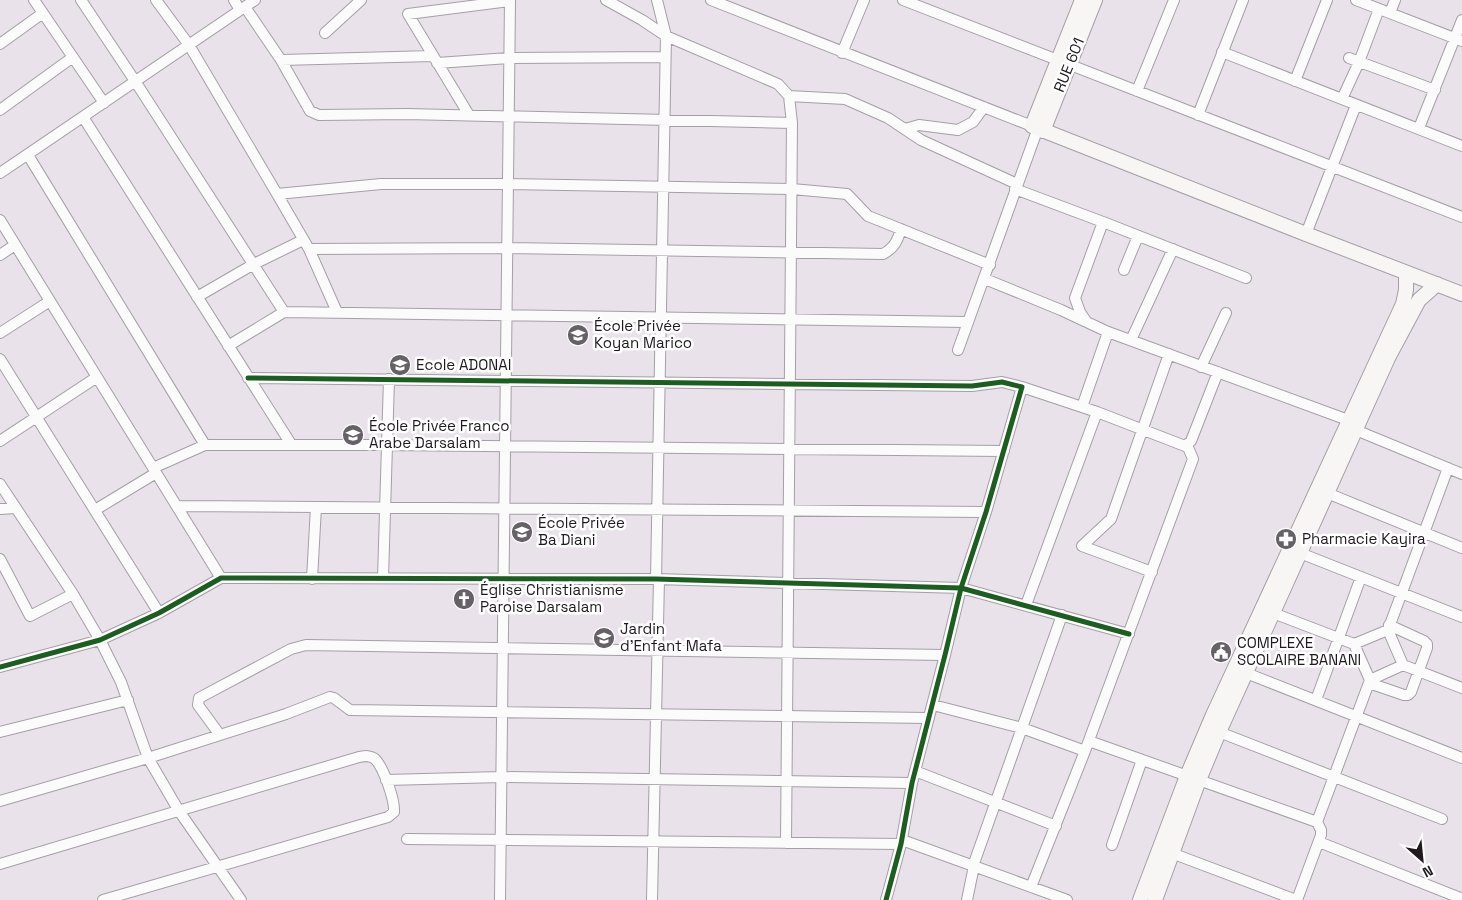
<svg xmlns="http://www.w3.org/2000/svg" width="1462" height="900" font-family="'Space Grotesk',sans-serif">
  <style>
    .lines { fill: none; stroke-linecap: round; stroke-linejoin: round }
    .street-casing { stroke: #a49fa5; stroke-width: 12 }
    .secondary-casing { stroke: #a49fa5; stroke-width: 16 }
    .street { stroke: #fcfbfc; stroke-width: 10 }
    .secondary { stroke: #f8f5f5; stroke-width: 14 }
    .cycleway-casing { stroke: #fff; stroke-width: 8 }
    .cycleway { stroke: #1b5e20; stroke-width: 5 }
    .labels { text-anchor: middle; stroke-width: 5; stroke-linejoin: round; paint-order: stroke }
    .street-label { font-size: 15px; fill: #201a20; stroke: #fff }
    .poi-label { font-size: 15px; fill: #201a20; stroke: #fff; text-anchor: start }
  </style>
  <rect width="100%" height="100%" fill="#e9e2ea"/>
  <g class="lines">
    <g class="street-casing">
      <path id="street" d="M 34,0 L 104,103
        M 81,0 L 135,81 L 284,312
        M 156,0 L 189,45 L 277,194 L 381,184 L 508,184 L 792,189 L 847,194 L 868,216 L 990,265
        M 234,0 L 240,10
        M 606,0 L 642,20 L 666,36 L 778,84 L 789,96 L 792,123 L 786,843
        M 711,0 L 1032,126
        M 903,0 L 1462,217
        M 1356,0 L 1462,41
        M 245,7 L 281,60 L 310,111 L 319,115 L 407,114 L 792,123
        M 1390,13 L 1395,0
        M 325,33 L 361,0
        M 0,44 L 43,13
        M 1222,52 L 1462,146
        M 842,53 L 864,0
        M 1349,58 L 1435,90
        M 281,60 L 433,56
        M 437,63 L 509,58 L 665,57
        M 1295,81 L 1327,0
        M 1137,91 L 1174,0
        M 789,96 L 845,99 L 888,118 L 921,140 L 1017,184
        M 1342,99 L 1359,62 L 1379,9
        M 0,110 L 73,57
        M 469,115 L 408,14 L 510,1
        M 1198,115 L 1243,0
        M 83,117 L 291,444
        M 1419,128 L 1462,20
        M 905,129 L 919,125 L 958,130 L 973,122 L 984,107
        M 28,155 L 205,445
        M 0,173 L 255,0
        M 1015,189 L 1103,222 L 1075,298 L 1080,312 L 1086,321
        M 277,194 L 309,249 L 337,312
        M 0,220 L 221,578
        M 1103,222 L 1246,278
        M 1306,234 L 1356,105
        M 309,249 L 507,248 L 883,254 C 894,248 897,242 901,229
        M 0,255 L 15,245
        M 1124,270 L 1138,236
        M 985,279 L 1061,310 L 1108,332 L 1348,420
        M 197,297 L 254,264 L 303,240
        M 0,333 L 50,301
        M 1131,340 L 1173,249
        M 228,346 L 284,312 L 968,322
        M 958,350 L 1038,128
        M 0,359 L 159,613
        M 1201,367 L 1226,313
        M 248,378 L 972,386 L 1002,382 L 1022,387 L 986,512 L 961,588 L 945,655 L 912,783 L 901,844 L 886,900
        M 1022,387 L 1097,412 L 1185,446 L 1191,441 L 1218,372
        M 1082,407 L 1108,332
        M 1363,433 L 1462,474
        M 0,441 L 97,377
        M 153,468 L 205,445 L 387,445 L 1004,451
        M 0,484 L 73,594 L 100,640 L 121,682 L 148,758 L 179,811 L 241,900
        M 1327,493 L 1462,548
        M 177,506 L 986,512
        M 0,509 L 16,508
        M 95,510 L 156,473
        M 1300,553 L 1462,617
        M 0,559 L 30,616 L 73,594
        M 1152,572 L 1082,546 L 1111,519 L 1169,354
        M 383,578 L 389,379
        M 312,579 L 316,507
        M 656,579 L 666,36 L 657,0
        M 1026,605 L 1097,412
        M 1273,613 L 1354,644
        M 1388,630 L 1448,468
        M 1403,665 L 1462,688
        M 0,667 L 100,640 L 159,613 L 221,578 L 656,579 L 961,588 L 1129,634
        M 1246,673 L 1462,758
        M 1369,683 L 1404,695 L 1408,695 L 1411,692 L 1427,648 L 1427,644 L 1424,641 L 1389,625
        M 1316,700 L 1361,577
        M 933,705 L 1022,728 L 1085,751
        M 0,732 L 128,700
        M 1219,732 L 1442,819
        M 220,735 L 198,705 L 199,698 L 291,649 L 306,645 L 945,655
        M 1089,741 L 1317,822 L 1321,830 L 1321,835 L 1297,900
        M 915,771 L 1056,826
        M 386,780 L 501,777 L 912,783
        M 0,801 L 148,758 L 286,714 L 330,697 L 334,698 L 350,710 L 929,718
        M 1317,822 L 1370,680 L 1354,644 L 1388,630 L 1403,665 L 1370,680
        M 407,839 L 901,844
        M 902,840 L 1067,900
        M 1319,842 L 1460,898
        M 1112,845 L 1142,760
        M 1166,851 L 1296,900
        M 0,864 L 359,757 C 365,756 370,755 375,759 C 384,768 395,801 394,812 L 388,817 L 103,900
        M 973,866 L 1062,615
        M 1031,887 L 1085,751 L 1193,459 L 1187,445
        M 500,900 L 510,0
        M 652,900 L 659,579
        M 967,900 L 974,866"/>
    </g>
    <g class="secondary-casing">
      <path id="secondary" d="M 1082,0 L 1032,126 L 1306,234 L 1462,294
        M 1043,131 L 1095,0
        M 1140,900 L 1187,776 L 1213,715 L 1403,304 L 1406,290 L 1406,273
        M 1155,900 L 1199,780 L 1219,732 L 1388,358 L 1419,300 L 1437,284"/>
    </g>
    <use href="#street" class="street"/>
    <use href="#secondary" class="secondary"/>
    <g class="cycleway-casing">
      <path id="cycleway" d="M 248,378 L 972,386 L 1002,382 L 1022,387 L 986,512 L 961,588 L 945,655 L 912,783 L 901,844 L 886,900
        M 0,667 L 100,640 L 159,613 L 221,578 L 656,579 L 961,588 L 1129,634"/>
    </g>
    <use href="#cycleway" class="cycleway"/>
  </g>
  <defs>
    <g id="school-disc" transform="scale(1.125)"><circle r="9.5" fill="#666067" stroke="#fff"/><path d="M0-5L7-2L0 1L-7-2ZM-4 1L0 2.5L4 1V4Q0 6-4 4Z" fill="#fff"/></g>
    <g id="pharmacy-disc" transform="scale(1.125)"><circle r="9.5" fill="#666067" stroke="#fff"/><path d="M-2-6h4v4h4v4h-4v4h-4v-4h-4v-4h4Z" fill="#fff"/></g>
    <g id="church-disc" transform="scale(1.125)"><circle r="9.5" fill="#666067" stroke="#fff"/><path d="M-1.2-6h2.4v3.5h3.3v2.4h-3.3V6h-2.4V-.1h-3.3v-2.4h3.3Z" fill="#fff"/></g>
    <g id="civic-disc" transform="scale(1.125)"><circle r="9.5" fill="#666067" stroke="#fff"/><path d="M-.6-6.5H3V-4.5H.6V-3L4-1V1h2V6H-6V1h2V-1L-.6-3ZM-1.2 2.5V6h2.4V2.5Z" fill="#fff"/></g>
  </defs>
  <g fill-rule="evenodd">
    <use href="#school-disc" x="578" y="335"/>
    <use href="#school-disc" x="400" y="365"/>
    <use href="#school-disc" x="353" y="435"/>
    <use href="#school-disc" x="522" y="532"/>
    <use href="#pharmacy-disc" x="1286" y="539"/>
    <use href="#church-disc" x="464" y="599"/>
    <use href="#school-disc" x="604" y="638"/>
    <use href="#civic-disc" x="1221" y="652"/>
  </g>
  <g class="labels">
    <g class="street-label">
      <text transform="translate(1069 65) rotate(-68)" y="5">RUE 601</text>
    </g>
    <g class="poi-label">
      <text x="594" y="331">École Privée<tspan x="594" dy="17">Koyan Marico</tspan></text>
      <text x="416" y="370">Ecole ADONAI</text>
      <text x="369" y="431">École Privée Franco<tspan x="369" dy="17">Arabe Darsalam</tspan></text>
      <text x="538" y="528">École Privée<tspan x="538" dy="17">Ba Diani</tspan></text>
      <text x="1302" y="544">Pharmacie Kayira</text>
      <text x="480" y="595">Église Christianisme<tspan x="480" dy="17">Paroise Darsalam</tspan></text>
      <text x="620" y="634">Jardin<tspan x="620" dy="17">d'Enfant Mafa</tspan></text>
      <text x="1237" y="648">COMPLEXE<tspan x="1237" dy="17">SCOLAIRE BANANI</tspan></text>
    </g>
  </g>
  <g transform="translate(1422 860) rotate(153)" stroke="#ffffff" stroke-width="4" paint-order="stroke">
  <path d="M0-4L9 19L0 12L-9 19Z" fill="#201a20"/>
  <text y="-8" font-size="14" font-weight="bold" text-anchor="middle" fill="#201a20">N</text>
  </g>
</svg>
